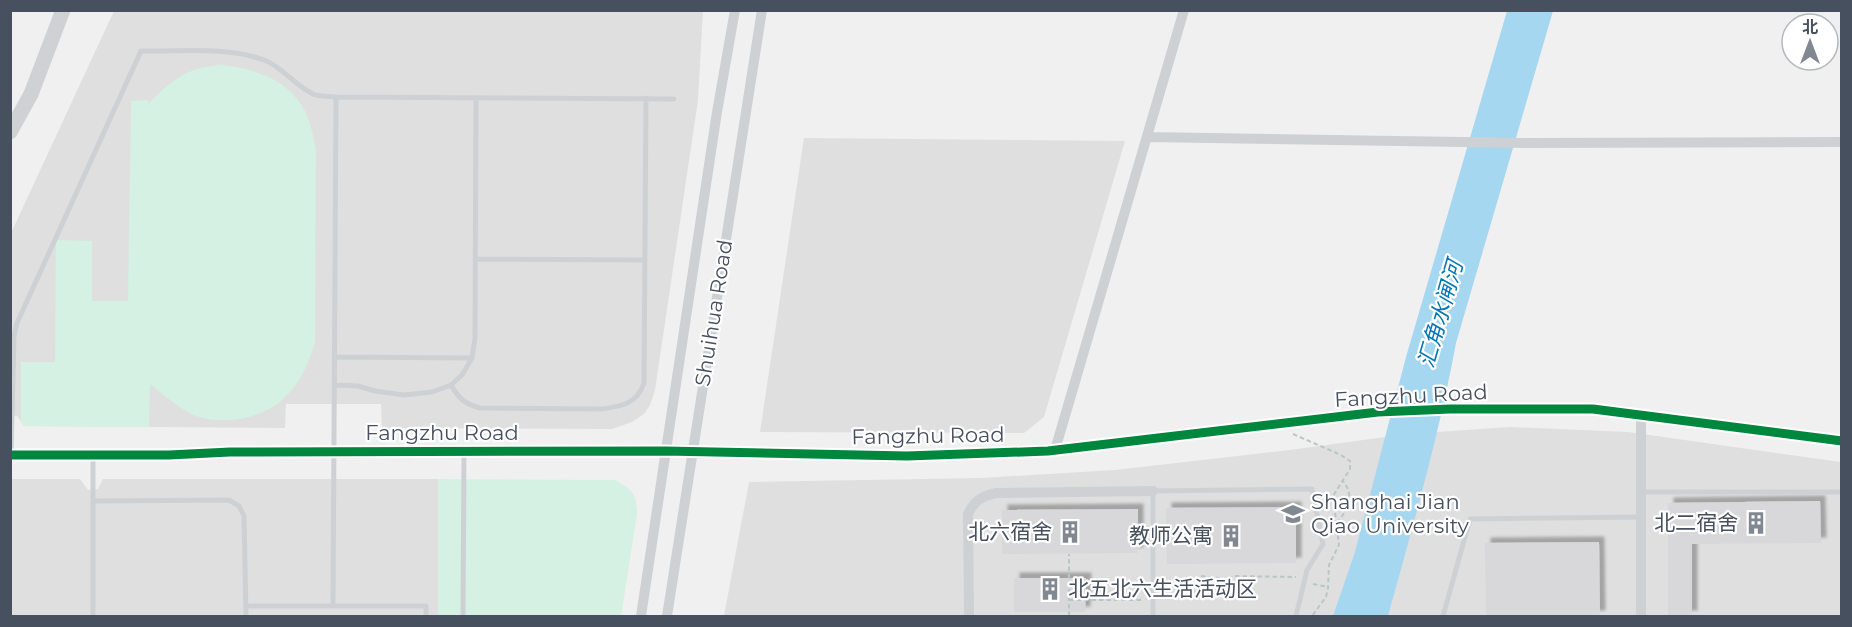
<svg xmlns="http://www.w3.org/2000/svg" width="1852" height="627" font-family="Montserrat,'Noto Sans SC',sans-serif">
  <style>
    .education { fill: #dfdfe0 }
    .green { fill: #d4f1e3 }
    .water { fill: #a6d7f1 }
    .building { fill: #d8d8db; filter: url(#shadow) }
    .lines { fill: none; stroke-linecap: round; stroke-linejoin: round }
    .path { stroke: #bac6c5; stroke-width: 2; stroke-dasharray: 4.5 3; stroke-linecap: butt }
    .service { stroke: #ced1d4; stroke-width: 5 }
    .minor { stroke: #ced1d4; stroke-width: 10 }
    .secondary { stroke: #cfd1d5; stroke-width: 15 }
    .cycleway-casing { stroke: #fff; stroke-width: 13 }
    .cycleway { stroke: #00873e; stroke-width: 9 }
    .labels { text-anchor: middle; stroke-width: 4.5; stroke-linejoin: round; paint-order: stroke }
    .street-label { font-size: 21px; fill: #46505e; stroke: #fff }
    .poi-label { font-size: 21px; fill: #46505e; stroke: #fff; text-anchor: end }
    .water-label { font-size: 22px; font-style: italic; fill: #0477b3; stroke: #fff }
  </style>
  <defs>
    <filter id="shadow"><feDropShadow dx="5.5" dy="-5.5" stdDeviation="1.5" flood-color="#0004"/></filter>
  </defs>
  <rect width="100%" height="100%" fill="#f1f0f0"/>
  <path class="education" d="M 114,11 L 703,11 L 698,100 L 655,390 L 650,405 L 644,414 L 632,422 L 612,429 L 382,428 L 381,404 L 286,404 L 285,428 L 24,426 L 17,416 L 11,415 L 11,233 Z
    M 804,138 L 1125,141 L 1044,417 L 1024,433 L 760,432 Z
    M 1510,427 L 1628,432 L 1841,462 L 1841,616 L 724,616 L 749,482 L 981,478 L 1115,470 L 1290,450 L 1407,434 Z
    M 11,479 L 80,479 L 88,490 L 98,489 L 103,479 L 438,479 L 438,616 L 11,616 Z"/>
  <path class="green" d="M 221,65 C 251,68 285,78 302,106 C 310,119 313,135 316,150 L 315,342 C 309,362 302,380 287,395 C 267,418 224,426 196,416 C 184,412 161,393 150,384 L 149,427 L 24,426 L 21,422 L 21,362 L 55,362 L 56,240 L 92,241 L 92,301 L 128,301 L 131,101 L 148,100 L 148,104 C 173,79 186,68 221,65 Z
    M 438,479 L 615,480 C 632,489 637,494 637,514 L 621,616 L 438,616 Z"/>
  <path class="water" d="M 1507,11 L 1553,11 L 1456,343 C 1439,435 1413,526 1388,616 L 1333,616 L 1355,552 L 1406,357 Z"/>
  <path class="building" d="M 1820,501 L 1821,543 L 1692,544 L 1692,616 L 1668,616 L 1668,503 Z
    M 1296,507 L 1296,563 L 1167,564 L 1166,508 Z
    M 1138,509 L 1138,553 L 1002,554 L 1002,510 Z
    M 1599,542 L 1600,616 L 1486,616 L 1485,543 Z
    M 1014,578 L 1086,578 L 1085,612 L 1014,612 Z"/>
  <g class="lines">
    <path class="path" d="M 1293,434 L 1341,455 L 1350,461 L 1350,469 L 1333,496 L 1339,545 L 1329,565 L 1328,588 L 1326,597 L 1312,616
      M 1337,523 C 1348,509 1355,496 1343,481
      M 1162,581 C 1192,582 1205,614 1232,576 L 1296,577
      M 1313,584 L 1328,587
      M 1181,586 L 1200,576 L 1229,579
      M 1069,600 L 1144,600
      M 1069,616 L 1069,554"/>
    <path class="service" d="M 475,259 L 645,260
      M 334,357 L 472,358 L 475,338 L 476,98
      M 334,385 L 358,386 L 375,391 L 404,395 L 432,392 L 451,385 L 462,375 L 472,358
      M 451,385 C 459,399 465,404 480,408 L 602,409 C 622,406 637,404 644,383 L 646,98
      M 11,455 L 14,336 L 17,323 L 141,51 C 181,52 226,46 264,60 C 283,67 295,86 313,94 C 320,97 329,96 336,97
      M 1641,492 L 1842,492
      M 94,501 L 229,500 L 239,506 L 244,516 L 246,616
      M 246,606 L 426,606 L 426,616
      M 333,606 L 336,97 L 674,99
      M 93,616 L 93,455
      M 463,616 L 464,451
      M 1153,616 L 1153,491 L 1312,489 L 1323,544 L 1307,570 L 1296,616
      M 1443,616 L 1470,519 L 1641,517"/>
    <path class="minor" d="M 1147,137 L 1529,143 L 1842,142
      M 1641,415 L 1641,616
      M 1055,450 L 1184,10
      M 10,455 L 169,455 L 230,452 L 665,451 L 907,456 L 1048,451 L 1378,412 L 1450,409 L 1593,409 L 1842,441
      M 641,616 L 717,112 L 735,10
      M 667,616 L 762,10
      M 969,616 L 968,514 C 974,501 982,496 996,493 L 1153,491"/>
    <path class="secondary" d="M 10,132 L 31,94 L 63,10"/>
    <g class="cycleway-casing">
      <path id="cycleway" d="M 10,455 L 169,455 L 230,452 L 665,451 L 907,456 L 1048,451 L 1378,412 L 1450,409 L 1593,409 L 1842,441"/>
    </g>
    <use href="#cycleway" class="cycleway"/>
  </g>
  <defs>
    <g id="university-bare" transform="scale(1.8)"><path d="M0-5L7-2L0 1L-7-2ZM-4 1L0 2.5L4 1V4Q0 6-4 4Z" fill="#828891" stroke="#fff" stroke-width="2.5" paint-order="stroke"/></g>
    <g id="building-bare" transform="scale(1.8)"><path d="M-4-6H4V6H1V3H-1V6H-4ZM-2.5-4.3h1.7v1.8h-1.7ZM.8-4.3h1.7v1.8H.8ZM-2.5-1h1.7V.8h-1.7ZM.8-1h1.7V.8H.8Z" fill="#828891" stroke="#fff" stroke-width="2.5" paint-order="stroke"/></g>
  </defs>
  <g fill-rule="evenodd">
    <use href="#university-bare" x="1293" y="514"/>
    <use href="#building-bare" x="1756" y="523"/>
    <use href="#building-bare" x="1070" y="532"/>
    <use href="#building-bare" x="1231" y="536"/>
    <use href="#building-bare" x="1050" y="589"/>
  </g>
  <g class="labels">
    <g class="street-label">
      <text transform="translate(714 313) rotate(-81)" y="7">Shuihua Road</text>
      <text transform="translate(1411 396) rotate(-3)" y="7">Fangzhu Road</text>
      <text x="442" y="440">Fangzhu Road</text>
      <text transform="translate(928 436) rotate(-1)" y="7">Fangzhu Road</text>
    </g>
    <g class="poi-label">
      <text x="1311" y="509" text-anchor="start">Shanghai Jian<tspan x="1311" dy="24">Qiao University</tspan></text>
      <text x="1738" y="530">北二宿舍</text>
      <text x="1052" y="539">北六宿舍</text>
      <text x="1213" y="543">教师公寓</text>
      <text x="1068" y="596" text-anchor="start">北五北六生活活动区</text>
    </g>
    <g class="water-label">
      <text transform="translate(1440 314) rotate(-74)" y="8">汇角水闸河</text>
    </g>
  </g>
  <rect width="1852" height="627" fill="none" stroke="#46505e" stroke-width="24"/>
  <g transform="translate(1810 42)"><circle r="28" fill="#ffffff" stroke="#b5b9bf" stroke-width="1.5"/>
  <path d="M0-4.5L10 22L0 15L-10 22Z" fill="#828891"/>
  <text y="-9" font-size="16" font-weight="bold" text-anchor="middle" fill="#46505e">北</text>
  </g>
</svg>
